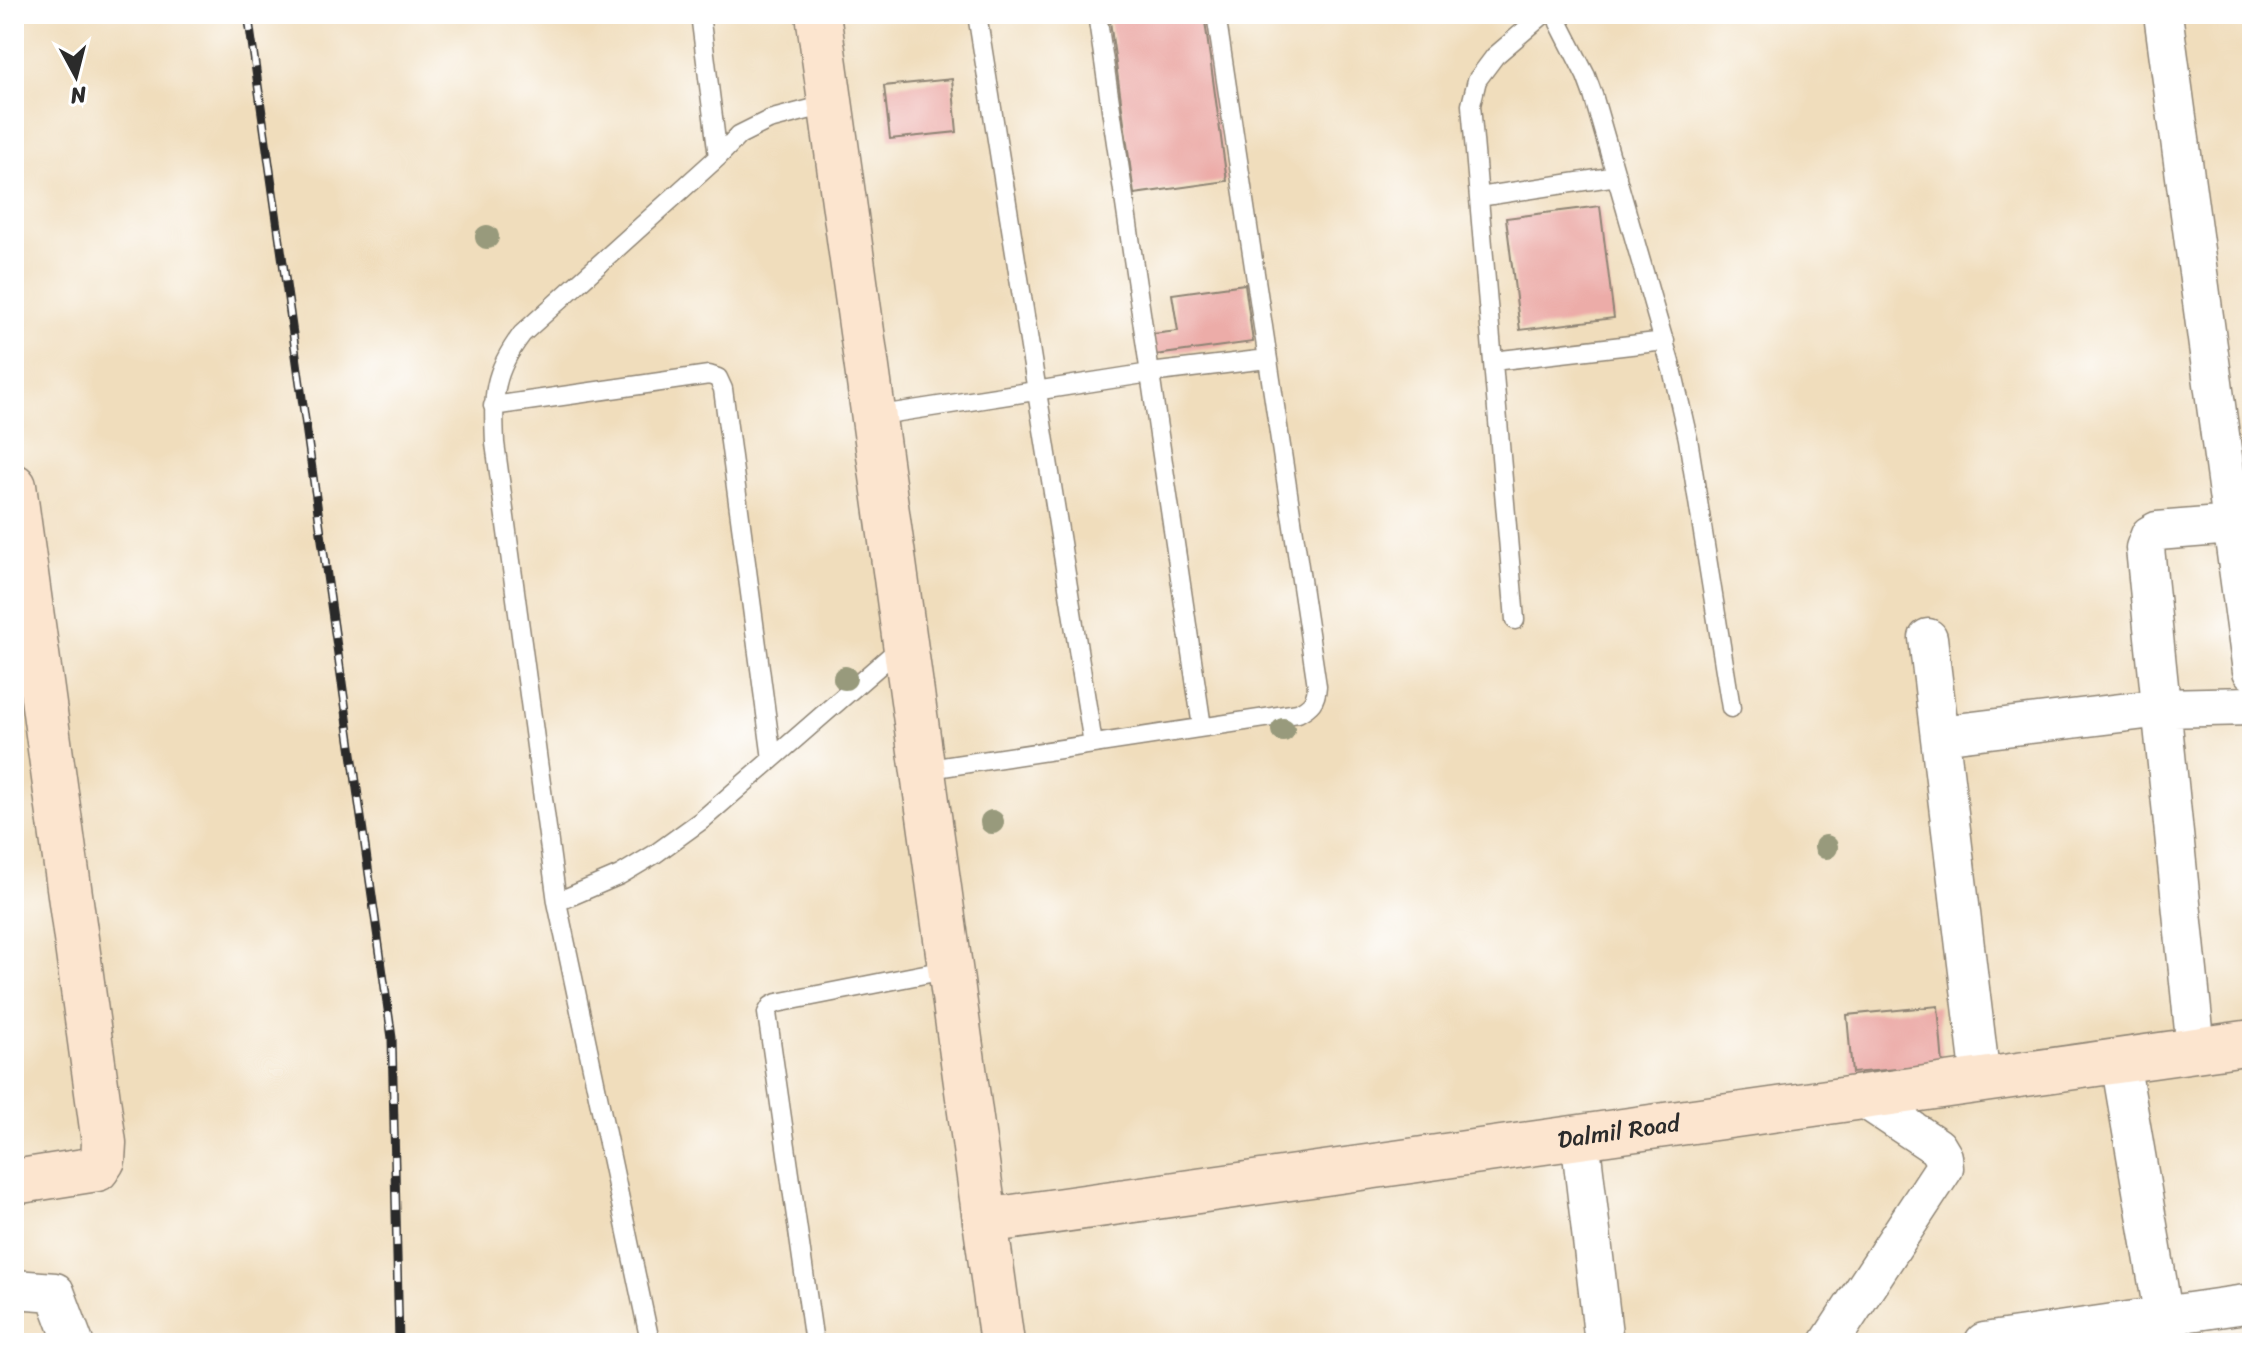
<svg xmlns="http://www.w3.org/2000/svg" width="2266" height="1357" font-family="Sriracha,sans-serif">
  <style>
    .building { fill: #ecaca8 }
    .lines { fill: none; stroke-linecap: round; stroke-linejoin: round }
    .lane-casing { stroke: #8e8474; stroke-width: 21 }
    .street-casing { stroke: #8e8474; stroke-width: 41 }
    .secondary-casing { stroke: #8e8474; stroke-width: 47 }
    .lane { stroke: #fff; stroke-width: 18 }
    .street { stroke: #fff; stroke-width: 38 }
    .secondary { stroke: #fce5cf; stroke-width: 44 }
    .rail-casing { stroke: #2b2b2b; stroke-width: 9 }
    .rail { stroke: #fff; stroke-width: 6; stroke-dasharray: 18; stroke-linecap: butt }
    .tree { fill: #989a7c }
    .labels { text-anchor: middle; stroke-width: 8; stroke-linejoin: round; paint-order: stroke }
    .street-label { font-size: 24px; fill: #2b2b2b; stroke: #fff }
  </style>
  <rect width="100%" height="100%" fill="#fff"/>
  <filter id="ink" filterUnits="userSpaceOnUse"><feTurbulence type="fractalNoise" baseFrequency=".0125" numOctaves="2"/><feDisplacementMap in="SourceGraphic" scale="16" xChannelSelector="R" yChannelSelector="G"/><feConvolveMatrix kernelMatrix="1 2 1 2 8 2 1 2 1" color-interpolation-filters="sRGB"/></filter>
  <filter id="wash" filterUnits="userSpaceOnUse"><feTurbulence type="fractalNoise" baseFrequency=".006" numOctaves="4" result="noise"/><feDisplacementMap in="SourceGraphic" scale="32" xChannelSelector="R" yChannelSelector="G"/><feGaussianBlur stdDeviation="1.8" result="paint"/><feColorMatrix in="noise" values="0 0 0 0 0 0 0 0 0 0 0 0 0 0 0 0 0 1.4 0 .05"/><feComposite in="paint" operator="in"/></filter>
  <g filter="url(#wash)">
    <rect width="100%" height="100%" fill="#f0ddbc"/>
    <g id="blocks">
      <path class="building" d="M 1109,14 L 1204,14 L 1227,181 L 1134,194 Z
        M 952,79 L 957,132 L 890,139 L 884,86 Z
        M 1600,206 L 1614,318 L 1520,330 L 1506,218 Z
        M 1245,284 L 1253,342 L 1155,355 L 1153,334 L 1178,331 L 1172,294 Z
        M 1938,1006 L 1943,1065 L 1852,1073 L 1847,1015 Z"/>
    </g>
  </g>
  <g filter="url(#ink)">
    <use href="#blocks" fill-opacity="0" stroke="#8e8474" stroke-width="2"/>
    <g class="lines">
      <g class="lane-casing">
        <path id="lane" d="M 700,14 L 718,157
          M 977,14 L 1093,744
          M 1097,14 L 1202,727
          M 1556,14 L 1559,23 L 1586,76 L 1593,95 L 1673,373 L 1688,439 L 1731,708
          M 1479,197 L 1617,176
          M 1493,361 L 1665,341
          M 493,406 L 695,377 L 709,375 L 718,378 L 723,389 L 772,759
          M 874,416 L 1150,373 L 1267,359
          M 1515,620 L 1471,105 L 1477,80 L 1495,56 L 1544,14
          M 923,770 L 1298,713 C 1311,706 1316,701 1317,686 L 1216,14
          M 557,902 L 620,875 L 655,854 L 702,820 L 903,645
          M 648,1332 L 557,902 L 495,443 C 493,395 492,374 522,334 L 718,157 L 739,135 L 769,120 L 830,104
          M 814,1343 L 767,1013 L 771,1006 L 777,1003 L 950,969"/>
      </g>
      <g class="street-casing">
        <path id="street" d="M 2163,14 L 2252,671
          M 1928,638 L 1981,1080
          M 1940,735 L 2162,708 L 2252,706
          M 2196,1050 L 2145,548 L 2150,535 L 2157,531 L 2232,525
          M 2120,1061 L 2168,1343
          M 1580,1137 L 1604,1343
          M 14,1289 L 55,1292 L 74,1343
          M 1984,1342 L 2252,1303
          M 1829,1343 L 1944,1168 L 1943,1157 L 1937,1147 L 1862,1097"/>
      </g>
      <g class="secondary-casing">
        <g id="secondary">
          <path d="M 818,14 L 1002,1343"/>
          <path d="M 14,486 L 104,1143 L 103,1160 L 97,1169 L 14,1182"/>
          <path id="s1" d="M 985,1221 L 2252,1042"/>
        </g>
      </g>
      <use href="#lane" class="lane"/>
      <use href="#street" class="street"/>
      <use href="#secondary" class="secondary"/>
      <g class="rail-casing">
        <path id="rail" d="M 248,14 L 392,1038 L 399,1343"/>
      </g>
      <use href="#rail" class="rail"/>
    </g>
    <g class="tree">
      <circle cx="487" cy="237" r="12"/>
      <circle cx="845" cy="678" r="12"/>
      <circle cx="1283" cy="730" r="12"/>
      <circle cx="992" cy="822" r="12"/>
      <circle cx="1826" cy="847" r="12"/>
    </g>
  </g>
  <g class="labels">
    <g class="street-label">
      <text dy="8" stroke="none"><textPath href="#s1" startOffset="640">Dalmil Road</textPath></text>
    </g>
  </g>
  <rect width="2266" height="1357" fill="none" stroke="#fff" stroke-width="48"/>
  <g transform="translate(76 76) rotate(173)" stroke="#ffffff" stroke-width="6" paint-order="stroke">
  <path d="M0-6L14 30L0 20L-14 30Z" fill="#2b2b2b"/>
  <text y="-12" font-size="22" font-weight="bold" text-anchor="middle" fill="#2b2b2b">N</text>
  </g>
</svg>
